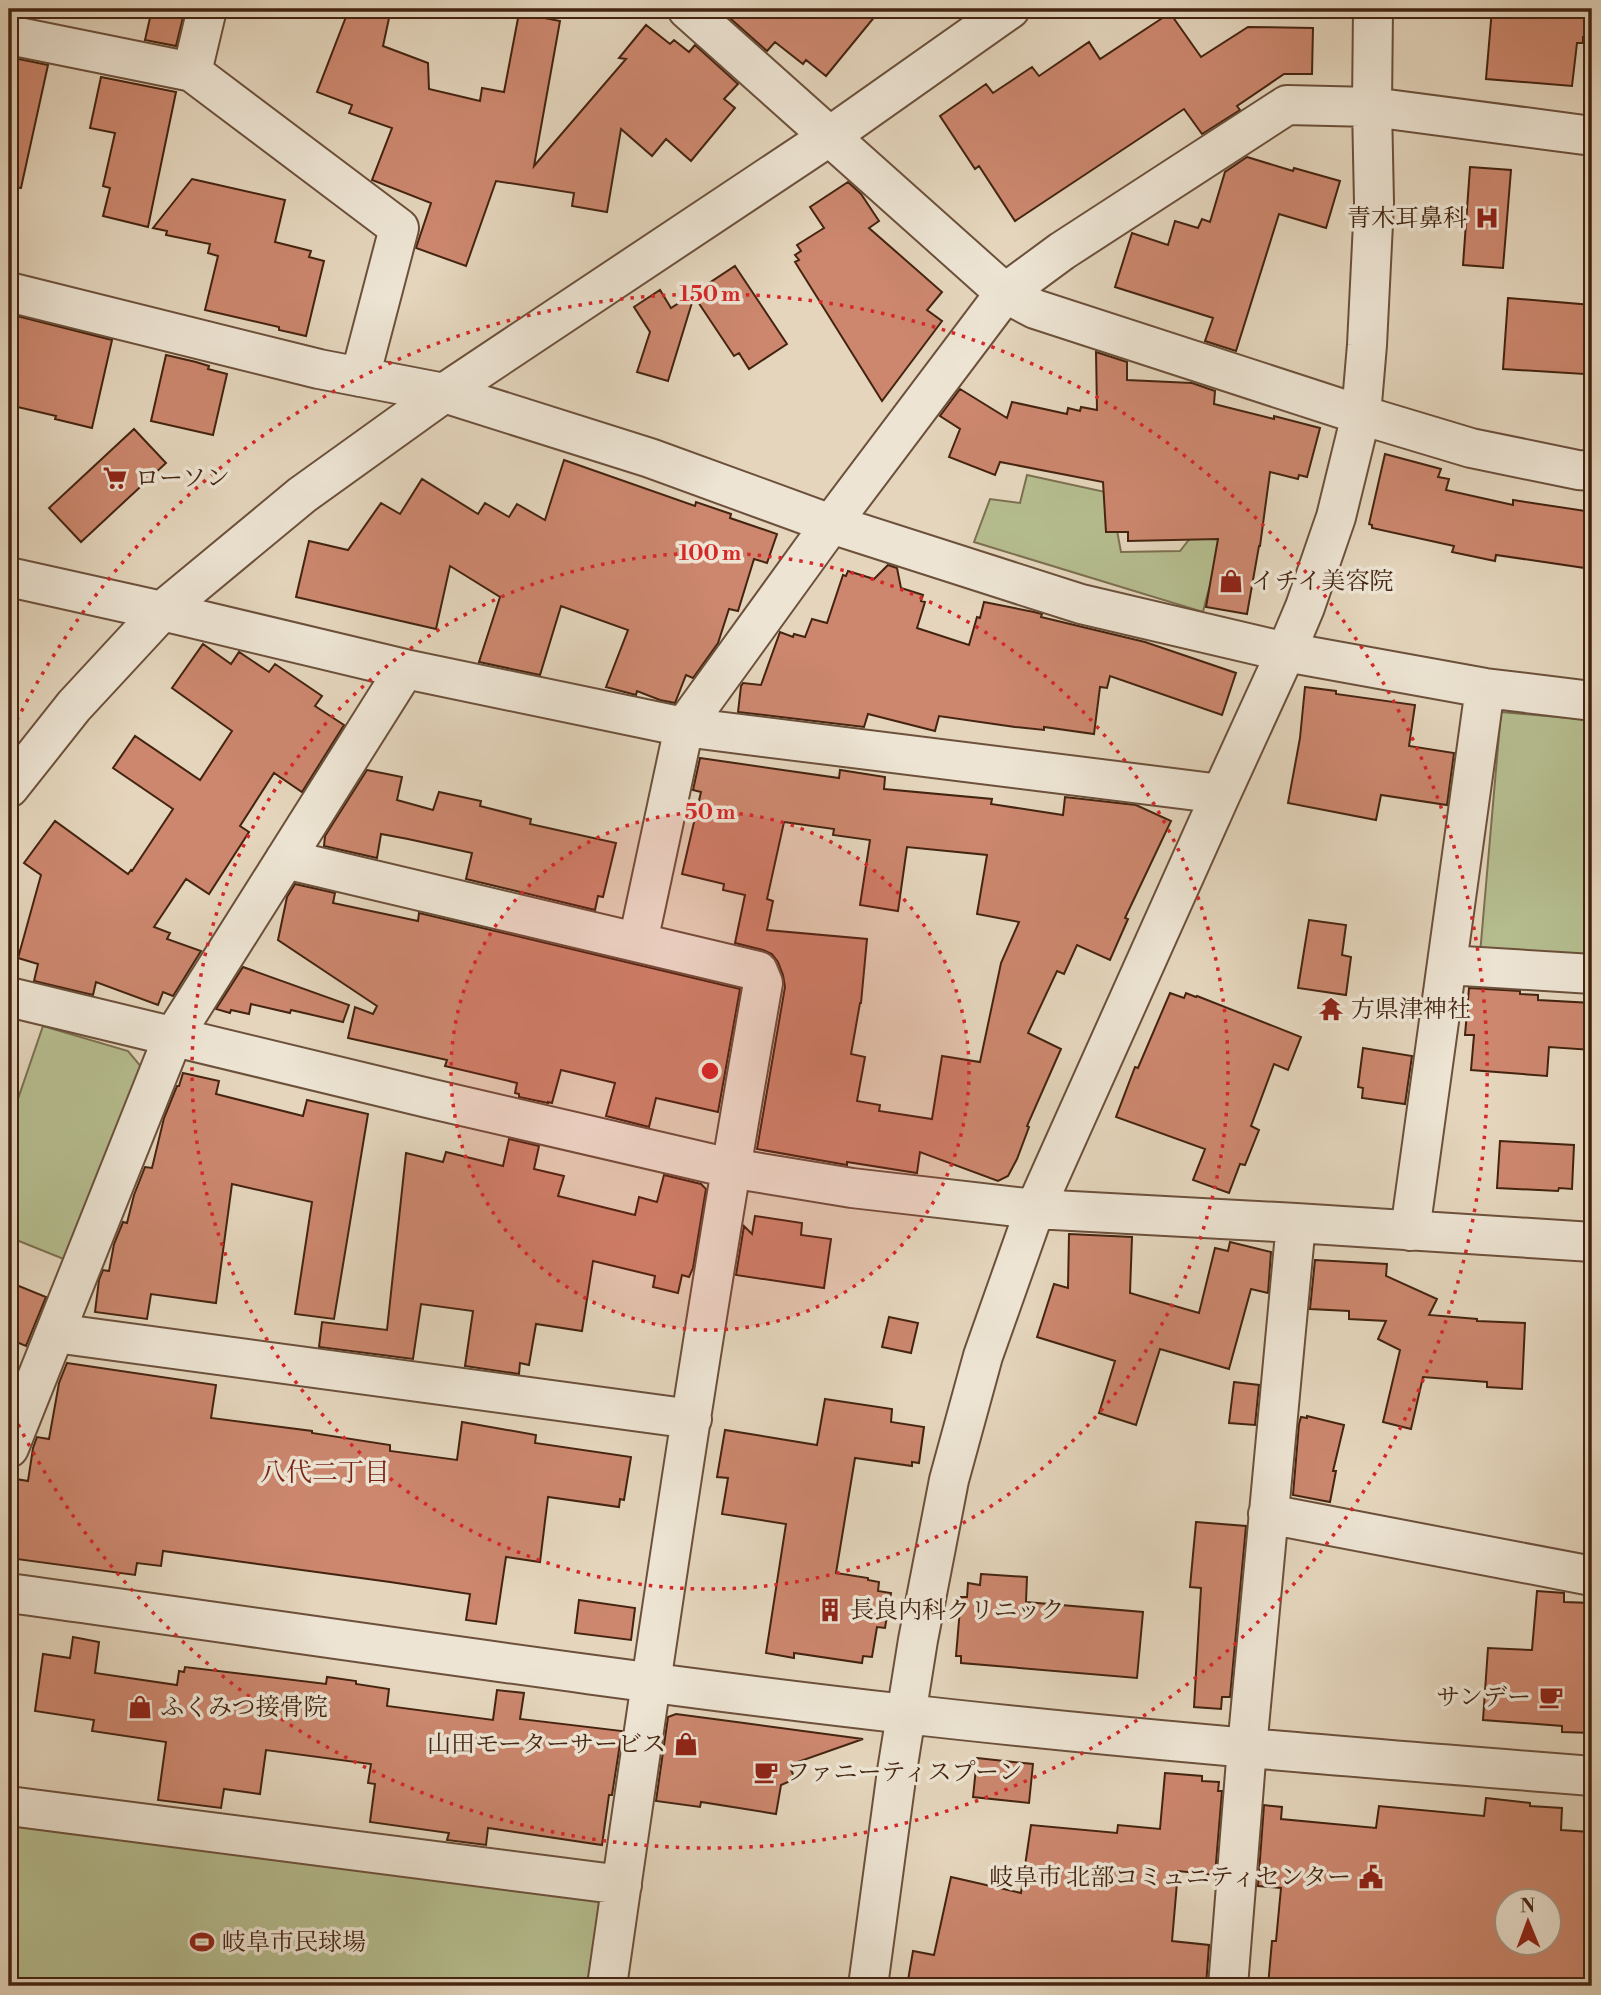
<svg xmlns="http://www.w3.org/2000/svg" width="1601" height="1995" font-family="'Libre Bodoni','Noto Serif JP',serif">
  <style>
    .green { fill: #b5bd8f; stroke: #7c7050; stroke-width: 2 }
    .building { fill: #cc876e; stroke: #442410; stroke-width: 2; fill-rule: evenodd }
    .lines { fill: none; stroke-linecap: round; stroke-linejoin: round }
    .minor-casing { stroke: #6c503b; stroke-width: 42 }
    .minor { stroke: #ede4d3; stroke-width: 38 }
    .ring { fill: none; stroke: #d62828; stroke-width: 3.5; stroke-dasharray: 3.5 7 }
    .labels { text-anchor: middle; stroke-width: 7; stroke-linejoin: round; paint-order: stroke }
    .poi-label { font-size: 24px; fill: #442410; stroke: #ede4d3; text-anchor: start }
    .neighbourhood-label { font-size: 26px; fill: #7a1f14; stroke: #ede4d3 }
    .centre { fill: #d62828; stroke: #ede4d3; stroke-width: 3.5 }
    .ring-label { font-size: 21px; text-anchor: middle; font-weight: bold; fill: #d62828; stroke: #ede4d3; stroke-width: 7; stroke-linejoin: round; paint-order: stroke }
  </style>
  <rect width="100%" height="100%" fill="#e4d5bc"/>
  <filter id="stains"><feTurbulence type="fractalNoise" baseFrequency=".00286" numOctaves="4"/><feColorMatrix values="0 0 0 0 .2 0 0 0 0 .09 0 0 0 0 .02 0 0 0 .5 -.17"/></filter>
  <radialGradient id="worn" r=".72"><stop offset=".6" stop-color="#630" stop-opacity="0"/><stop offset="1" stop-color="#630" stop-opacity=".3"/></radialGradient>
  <path class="green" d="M 1027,475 L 1110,493 L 1121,552 L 1180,551 L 1195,532 L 1230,540 C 1216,562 1209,586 1203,612 L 974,542 L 990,499 L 1020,503 Z
    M 1501,712 L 1592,720 L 1592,958 L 1480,954 Z
    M 43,1026 L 128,1051 L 148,1075 L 71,1262 L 9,1237 L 9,1125 Z
    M 9,1813 L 590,1891 L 601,1903 L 589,1986 L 9,1986 Z"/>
  <path class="building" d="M 152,9 L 185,9 L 176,46 L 145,40 Z
    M 349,9 L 391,9 L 383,46 L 428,63 L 429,89 L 480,101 L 482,88 L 504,92 L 519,13 L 560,21 L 534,166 L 626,59 L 619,58 L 646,25 L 670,44 L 674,40 L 689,52 L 695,45 L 738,84 L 724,99 L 735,108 L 691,161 L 666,139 L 652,156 L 621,129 L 607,212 L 572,206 L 574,193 L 496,181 L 466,266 L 416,248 L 431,203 L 372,180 L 392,128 L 349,113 L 352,105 L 317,92 Z
    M 726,9 L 881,9 L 826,76 L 806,60 L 803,64 L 775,42 L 767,51 L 723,12 Z
    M 1492,9 L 1592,9 L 1592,37 L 1583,37 L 1583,43 L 1577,43 L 1572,86 L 1486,79 Z
    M 1170,13 L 1201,57 L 1248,27 L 1313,28 L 1312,74 L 1284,74 L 1237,106 L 1240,110 L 1202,134 L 1184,109 L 1015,221 L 979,166 L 975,169 L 940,116 L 986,84 L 993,93 L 1032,67 L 1039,76 L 1089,42 L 1100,59 Z
    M 9,57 L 48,65 L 21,188 L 9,187 Z
    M 101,77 L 176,92 L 148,227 L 103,216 L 110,188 L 103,186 L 115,133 L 90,128 Z
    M 1247,157 L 1293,171 L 1294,168 L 1340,181 L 1326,228 L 1279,214 L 1236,351 L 1205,341 L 1213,318 L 1115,287 L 1132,233 L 1168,245 L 1175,221 L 1198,228 L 1202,219 L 1210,222 L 1225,172 Z
    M 1470,167 L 1511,170 L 1503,268 L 1463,265 Z
    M 192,179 L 285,200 L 275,242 L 311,251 L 309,257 L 324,261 L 306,336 L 279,330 L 279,327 L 205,310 L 218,256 L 208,253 L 210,244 L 166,235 L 167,231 L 153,228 Z
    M 848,182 L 861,194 L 879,221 L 869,228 L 942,292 L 927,310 L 942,321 L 882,401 L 795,262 L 799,260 L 795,255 L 801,251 L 797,245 L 824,228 L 810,207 Z
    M 735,266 L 787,344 L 749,369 L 739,353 L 734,356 L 694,296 L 668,381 L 637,372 L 650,332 L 634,307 L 660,290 L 671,308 Z
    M 1508,298 L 1592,305 L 1592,369 L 1584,368 L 1584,374 L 1503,369 Z
    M 9,314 L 112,340 L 92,428 L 55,419 L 56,416 L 9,405 Z
    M 1096,352 L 1127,362 L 1127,380 L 1192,383 L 1215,391 L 1214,404 L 1274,419 L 1274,416 L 1320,428 L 1307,477 L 1299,475 L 1298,479 L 1270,472 L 1260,546 L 1259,546 L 1247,614 L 1206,607 L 1218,539 L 1128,541 L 1128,532 L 1106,532 L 1103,482 L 1000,462 L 995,475 L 949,457 L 960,429 L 940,416 L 960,389 L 1007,418 L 1012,402 L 1067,414 L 1068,408 L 1080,411 L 1081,407 L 1097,410 Z
    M 166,355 L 196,362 L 209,366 L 208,369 L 227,374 L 213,435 L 151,421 Z
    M 134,429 L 166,463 L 81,542 L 49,508 Z
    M 1385,454 L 1441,469 L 1438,477 L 1449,479 L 1446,490 L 1513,505 L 1513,500 L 1592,512 L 1585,568 L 1496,555 L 1495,561 L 1452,552 L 1454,546 L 1372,528 L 1372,525 L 1369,524 Z
    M 564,460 L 695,506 L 696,502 L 731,514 L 730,518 L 777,534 L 767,563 L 754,559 L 738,611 L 729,609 L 718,643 L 693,678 L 686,675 L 675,703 L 660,700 L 637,691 L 636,695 L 606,687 L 628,630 L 561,606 L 540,675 L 479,662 L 500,597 L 450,566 L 436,629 L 296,597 L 309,541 L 348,550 L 381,503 L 400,514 L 422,479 L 478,514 L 485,503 L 509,517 L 517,504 L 545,520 Z
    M 888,565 L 897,568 L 901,588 L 923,595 L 921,601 L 925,602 L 917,628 L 969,645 L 977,617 L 980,618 L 984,602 L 1034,612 L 1042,614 L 1041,617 L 1145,642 L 1236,673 L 1222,715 L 1110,676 L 1107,688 L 1100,687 L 1094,734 L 1044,727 L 1044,730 L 1015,727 L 939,716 L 935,731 L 868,714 L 864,727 L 738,712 L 741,686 L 743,683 L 761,685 L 780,632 L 793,637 L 794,634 L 805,637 L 812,619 L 827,623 L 843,575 L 846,576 L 848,571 L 874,579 Z
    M 203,644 L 231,664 L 239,652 L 269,672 L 275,664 L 322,696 L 315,706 L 344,725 L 302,792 L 274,773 L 240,826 L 249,832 L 209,894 L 186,879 L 154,927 L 170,933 L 167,939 L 201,951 L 173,996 L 163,992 L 158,1005 L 96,982 L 93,995 L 34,981 L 38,964 L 18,958 L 41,875 L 24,863 L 55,821 L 128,874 L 131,870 L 132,871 L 173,809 L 113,768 L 135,736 L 200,780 L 232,731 L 172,688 Z
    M 1305,687 L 1336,691 L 1336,694 L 1415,705 L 1409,746 L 1454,753 L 1447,805 L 1381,795 L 1376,820 L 1288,803 L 1300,738 Z
    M 700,758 L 839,778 L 840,770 L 885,777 L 884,789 L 992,799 L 991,804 L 1063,815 L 1065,797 L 1136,805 L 1171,821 L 1125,918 L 1128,919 L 1110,960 L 1077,945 L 1064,974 L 1057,971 L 1028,1033 L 1061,1049 L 1027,1126 L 1029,1127 L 1017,1159 L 1008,1176 L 998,1181 L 920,1152 L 917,1173 L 847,1162 L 847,1165 L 757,1149 L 785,987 L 783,975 L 778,962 L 772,954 L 763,950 L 735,943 L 745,895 L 723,890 L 724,884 L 682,874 L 701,792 L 693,790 ZM 784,822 L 834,829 L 833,835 L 870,840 L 860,905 L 898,911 L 907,847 L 987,855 L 977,914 L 1019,922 L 1001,963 L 980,1062 L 942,1056 L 932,1119 L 879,1111 L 880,1105 L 857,1101 L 865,1057 L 851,1054 L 860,1003 L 861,1003 L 867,939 L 767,930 L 773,901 L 767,899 Z
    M 367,770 L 402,777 L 397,800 L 433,810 L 439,792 L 481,801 L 480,806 L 531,819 L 530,824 L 616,843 L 603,897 L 598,896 L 595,910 L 466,879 L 472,853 L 408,839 L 381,834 L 377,858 L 324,846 L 325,836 Z
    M 295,884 L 335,893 L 333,903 L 418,921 L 419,913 L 740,989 L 718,1112 L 656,1098 L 649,1127 L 606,1116 L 615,1083 L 561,1070 L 552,1103 L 548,1102 L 548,1103 L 519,1097 L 519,1094 L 515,1093 L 517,1083 L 445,1066 L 447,1060 L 348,1038 L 355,1007 L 373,1014 L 377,1006 L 278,940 L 287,897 Z
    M 1309,920 L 1346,925 L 1342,955 L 1351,957 L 1346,995 L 1298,988 Z
    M 243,967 L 349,1005 L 343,1022 L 291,1010 L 290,1013 L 251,1004 L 249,1014 L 231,1010 L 230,1013 L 216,1009 Z
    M 1469,988 L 1520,991 L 1520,994 L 1538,995 L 1538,1000 L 1592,1003 L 1592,1050 L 1549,1047 L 1547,1076 L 1471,1070 L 1474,1035 L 1465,1035 Z
    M 1170,993 L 1184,998 L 1186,993 L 1196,997 L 1197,996 L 1301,1037 L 1288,1070 L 1274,1064 L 1251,1126 L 1259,1130 L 1245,1165 L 1240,1164 L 1229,1193 L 1193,1180 L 1205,1149 L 1116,1117 L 1135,1067 L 1138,1068 Z
    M 1363,1048 L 1412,1056 L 1405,1104 L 1362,1098 L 1363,1088 L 1358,1087 Z
    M 183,1073 L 219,1081 L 216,1094 L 303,1116 L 307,1100 L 368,1114 L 334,1319 L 295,1314 L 312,1202 L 232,1184 L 216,1303 L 151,1294 L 147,1319 L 95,1312 L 99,1280 L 103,1270 L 109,1271 L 114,1244 L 123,1222 L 127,1223 L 134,1195 L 145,1167 L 152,1168 L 164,1118 L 177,1086 L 179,1086 Z
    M 509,1139 L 539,1146 L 534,1169 L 564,1176 L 558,1196 L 635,1215 L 639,1197 L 657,1202 L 664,1175 L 701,1184 L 706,1189 L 693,1268 L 689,1277 L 682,1275 L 678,1293 L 653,1287 L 655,1276 L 593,1261 L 582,1331 L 536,1324 L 529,1365 L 520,1363 L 519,1374 L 465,1366 L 473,1311 L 421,1304 L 413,1359 L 319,1347 L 322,1322 L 387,1330 L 406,1153 L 443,1162 L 446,1152 L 503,1166 Z
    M 1500,1141 L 1574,1145 L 1572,1189 L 1559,1188 L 1558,1191 L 1497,1188 Z
    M 755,1216 L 802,1223 L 801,1235 L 831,1239 L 824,1288 L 736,1275 L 744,1226 L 752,1234 Z
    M 1069,1234 L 1132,1237 L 1130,1293 L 1199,1313 L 1215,1248 L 1228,1251 L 1230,1242 L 1271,1252 L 1268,1293 L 1251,1289 L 1229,1369 L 1160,1349 L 1136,1425 L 1099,1413 L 1115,1361 L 1037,1337 L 1054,1284 L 1068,1288 Z
    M 1315,1260 L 1387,1264 L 1386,1276 L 1437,1299 L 1429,1315 L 1477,1319 L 1477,1321 L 1525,1323 L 1522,1389 L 1487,1387 L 1487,1382 L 1423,1377 L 1411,1429 L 1383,1422 L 1400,1350 L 1378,1339 L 1386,1321 L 1349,1319 L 1349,1311 L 1310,1309 Z
    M 9,1282 L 46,1297 L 26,1346 L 9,1339 Z
    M 889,1317 L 918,1323 L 911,1353 L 882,1347 Z
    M 67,1363 L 216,1385 L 211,1418 L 312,1431 L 312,1433 L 390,1445 L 390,1451 L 457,1460 L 462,1422 L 536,1435 L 535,1443 L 631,1457 L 624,1500 L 620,1499 L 619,1507 L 548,1497 L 540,1562 L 506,1557 L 496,1624 L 466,1620 L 470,1594 L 390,1582 L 163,1551 L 161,1566 L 137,1563 L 135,1575 L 9,1558 L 9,1504 L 12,1505 L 16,1479 L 28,1481 L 33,1448 L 37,1437 L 49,1439 L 59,1383 Z
    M 1234,1382 L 1259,1385 L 1255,1425 L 1229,1423 Z
    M 825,1399 L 892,1409 L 891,1422 L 924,1427 L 919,1463 L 912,1462 L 912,1466 L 855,1458 L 836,1573 L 868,1578 L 868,1580 L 879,1582 L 878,1591 L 891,1593 L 885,1628 L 877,1627 L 872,1657 L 863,1656 L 862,1663 L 794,1653 L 794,1658 L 766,1653 L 786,1524 L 722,1514 L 728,1478 L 717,1477 L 725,1430 L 817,1445 Z
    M 1307,1416 L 1344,1425 L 1333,1471 L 1336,1471 L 1330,1502 L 1293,1495 L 1299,1424 L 1301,1417 L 1307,1418 Z
    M 1196,1522 L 1246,1526 L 1230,1697 L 1222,1697 L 1221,1709 L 1194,1707 L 1201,1588 L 1190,1587 Z
    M 981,1574 L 1027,1577 L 1026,1602 L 1143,1612 L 1137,1678 L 961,1663 L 961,1656 L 956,1656 L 961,1597 L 967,1597 L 968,1583 L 980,1585 Z
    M 1537,1591 L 1564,1593 L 1564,1602 L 1592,1603 L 1592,1733 L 1562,1732 L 1562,1726 L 1483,1720 L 1488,1648 L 1532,1650 Z
    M 579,1600 L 635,1608 L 631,1640 L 575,1633 Z
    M 73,1637 L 99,1642 L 95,1673 L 177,1685 L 179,1671 L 184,1672 L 185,1667 L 326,1684 L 327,1677 L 356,1681 L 356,1684 L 389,1689 L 387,1706 L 493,1720 L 497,1690 L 524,1693 L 520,1719 L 622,1731 L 612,1795 L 609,1795 L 602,1845 L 488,1828 L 486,1845 L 447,1840 L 449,1833 L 370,1822 L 375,1784 L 368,1783 L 371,1764 L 266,1750 L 260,1794 L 224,1789 L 221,1808 L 158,1800 L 166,1742 L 92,1731 L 94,1720 L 35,1711 L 43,1654 L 70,1658 Z
    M 676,1714 L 744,1723 L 863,1739 L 789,1765 L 795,1779 L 781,1785 L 776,1814 L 701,1802 L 700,1807 L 656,1801 L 668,1717 Z
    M 977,1758 L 1033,1764 L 1029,1803 L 973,1797 Z
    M 1165,1773 L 1202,1776 L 1202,1781 L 1219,1782 L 1218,1791 L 1222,1791 L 1215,1875 L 1178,1871 L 1172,1941 L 1209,1945 L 1206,1986 L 907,1986 L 913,1951 L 934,1955 L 951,1877 L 1021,1893 L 1031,1825 L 1117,1833 L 1118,1825 L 1160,1829 Z
    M 1486,1798 L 1530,1803 L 1530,1806 L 1562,1808 L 1561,1830 L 1590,1832 L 1587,1868 L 1592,1868 L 1592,1986 L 1268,1986 L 1272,1941 L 1276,1941 L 1281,1888 L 1258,1886 L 1264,1805 L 1282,1807 L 1281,1819 L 1376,1828 L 1379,1806 L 1484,1816 ZM 1507,1900 L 1549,1900 L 1549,1942 L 1507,1942 Z"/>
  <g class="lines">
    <g class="minor-casing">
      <path id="minor" d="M 687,9 L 1005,293 L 1035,309 L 1361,415 L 1471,448 L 1578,470 L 1592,471
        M 9,35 L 192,72 L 399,228 L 360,377
        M 192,72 L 207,9
        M 9,292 L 319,369 L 444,393 L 650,458 L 831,524 L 1081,604 L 1286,652 L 1485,688 L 1592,701
        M 9,577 L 162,611 L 405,669 L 684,727 L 1221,794
        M 9,788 L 74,706 L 162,611 L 302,495 L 444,393 L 830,136 L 1010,9
        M 285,859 L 758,971 L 763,983 C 704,1316 655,1651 607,1986
        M 638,942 L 684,727 L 831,524 L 1005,293 L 1062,251 L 1287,105 L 1372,107 L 1592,136
        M 1447,965 L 1592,974
        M 9,997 L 432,1099 L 730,1168 L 852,1188 L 1035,1209 L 1296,1223 L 1592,1242
        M 1410,1231 L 1485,688
        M 55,1333 L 692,1419
        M 9,1448 L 173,1037 L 405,669
        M 1268,1514 L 1592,1576
        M 9,1593 C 308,1634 606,1680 906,1714 C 1134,1740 1363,1758 1592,1776
        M 9,1806 L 622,1885
        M 868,1986 L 897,1771 L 918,1640 L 949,1480 L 983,1356 L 1035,1209 L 1221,794 L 1286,652 L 1305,607 L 1336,517 L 1361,415 L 1367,345 L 1374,203 L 1372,107 L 1373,9
        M 1228,1986 L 1247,1748 L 1296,1223"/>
    </g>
    <use href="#minor" class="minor"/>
  </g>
  <circle cx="710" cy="1071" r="259" fill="#d62828" fill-opacity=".12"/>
  <g class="ring">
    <circle cx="710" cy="1071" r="259"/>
    <circle cx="710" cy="1071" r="518"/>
    <path d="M12 730A777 777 0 1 1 12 1412"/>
  </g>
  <defs>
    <g id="hospital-bare" transform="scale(1.89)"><path d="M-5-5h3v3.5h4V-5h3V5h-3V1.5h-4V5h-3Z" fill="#8f2418" stroke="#ede4d3" stroke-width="2.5" paint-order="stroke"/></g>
    <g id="supermarket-bare" transform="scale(1.89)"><path d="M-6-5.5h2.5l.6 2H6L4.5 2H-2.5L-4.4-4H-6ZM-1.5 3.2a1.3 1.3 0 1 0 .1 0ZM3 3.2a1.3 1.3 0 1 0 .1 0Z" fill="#8f2418" stroke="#ede4d3" stroke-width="2.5" paint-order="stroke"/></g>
    <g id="shop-bare" transform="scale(1.89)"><path d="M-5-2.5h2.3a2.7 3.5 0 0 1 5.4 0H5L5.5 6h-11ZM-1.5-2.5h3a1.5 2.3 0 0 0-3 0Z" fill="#8f2418" stroke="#ede4d3" stroke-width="2.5" paint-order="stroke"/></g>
    <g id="temple-bare" transform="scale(1.89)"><path d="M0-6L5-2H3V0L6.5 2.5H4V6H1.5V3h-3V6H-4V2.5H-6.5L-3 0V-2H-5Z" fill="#8f2418" stroke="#ede4d3" stroke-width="2.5" paint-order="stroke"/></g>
    <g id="building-bare" transform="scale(1.89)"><path d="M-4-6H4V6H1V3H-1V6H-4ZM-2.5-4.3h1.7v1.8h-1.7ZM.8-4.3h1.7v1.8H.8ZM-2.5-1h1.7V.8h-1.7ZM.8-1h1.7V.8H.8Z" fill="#8f2418" stroke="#ede4d3" stroke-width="2.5" paint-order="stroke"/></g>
    <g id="cafe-bare" transform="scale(1.89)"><path d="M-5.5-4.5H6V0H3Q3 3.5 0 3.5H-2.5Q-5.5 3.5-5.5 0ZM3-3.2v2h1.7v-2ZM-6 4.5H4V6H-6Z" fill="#8f2418" stroke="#ede4d3" stroke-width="2.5" paint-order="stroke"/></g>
    <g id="civic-bare" transform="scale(1.89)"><path d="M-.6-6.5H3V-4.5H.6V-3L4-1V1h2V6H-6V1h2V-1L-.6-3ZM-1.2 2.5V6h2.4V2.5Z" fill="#8f2418" stroke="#ede4d3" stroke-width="2.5" paint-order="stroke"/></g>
    <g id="stadium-bare" transform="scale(1.89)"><path d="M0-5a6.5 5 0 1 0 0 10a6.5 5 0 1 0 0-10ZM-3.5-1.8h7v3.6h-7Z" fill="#8f2418" stroke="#ede4d3" stroke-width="2.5" paint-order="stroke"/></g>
  </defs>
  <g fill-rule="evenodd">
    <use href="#hospital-bare" x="1487" y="218"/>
    <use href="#supermarket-bare" x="115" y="478"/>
    <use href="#shop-bare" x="1231" y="581"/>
    <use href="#temple-bare" x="1331" y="1009"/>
    <use href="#building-bare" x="830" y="1610"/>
    <use href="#cafe-bare" x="1551" y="1697"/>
    <use href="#shop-bare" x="140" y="1707"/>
    <use href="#shop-bare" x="686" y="1744"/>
    <use href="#cafe-bare" x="766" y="1772"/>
    <use href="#civic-bare" x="1371" y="1877"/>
    <use href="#stadium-bare" x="202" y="1942"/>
  </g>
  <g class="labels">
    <g class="poi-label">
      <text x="1467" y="226" text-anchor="end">青木耳鼻科</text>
      <text x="135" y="486">ローソン</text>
      <text x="1251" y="589">イチイ美容院</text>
      <text x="1351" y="1017">方県津神社</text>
      <text x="850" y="1618">長良内科クリニック</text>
      <text x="1531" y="1705" text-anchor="end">サンデー</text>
      <text x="160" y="1715">ふくみつ接骨院</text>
      <text x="666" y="1752" text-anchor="end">山田モーターサービス</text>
      <text x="786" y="1780">ファニーティスプーン</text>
      <text x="1351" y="1885" text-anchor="end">岐阜市 北部コミュニティセンター</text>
      <text x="222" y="1950">岐阜市民球場</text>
    </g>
    <g class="neighbourhood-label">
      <text x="325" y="1481">八代二丁目</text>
    </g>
  </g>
  <circle cx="710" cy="1071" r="10" class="centre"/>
  <g class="ring-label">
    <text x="710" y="301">150 m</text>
    <text x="710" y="560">100 m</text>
    <text x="710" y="819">50 m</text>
  </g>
  <rect width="1601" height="1995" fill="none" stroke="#e4d5bc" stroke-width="35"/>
  <rect x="10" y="10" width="1580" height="1974" fill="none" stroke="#442410" stroke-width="3.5"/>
  <rect x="18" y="18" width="1566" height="1960" fill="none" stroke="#442410" stroke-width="2"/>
  <g transform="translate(1528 1922) rotate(359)"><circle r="33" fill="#ede4d3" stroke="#a99785" stroke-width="2"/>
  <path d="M0-5L12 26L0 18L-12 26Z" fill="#8f2418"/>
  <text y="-10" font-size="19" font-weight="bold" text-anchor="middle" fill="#442410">N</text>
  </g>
  <rect width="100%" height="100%" filter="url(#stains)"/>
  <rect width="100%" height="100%" fill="url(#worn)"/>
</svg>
